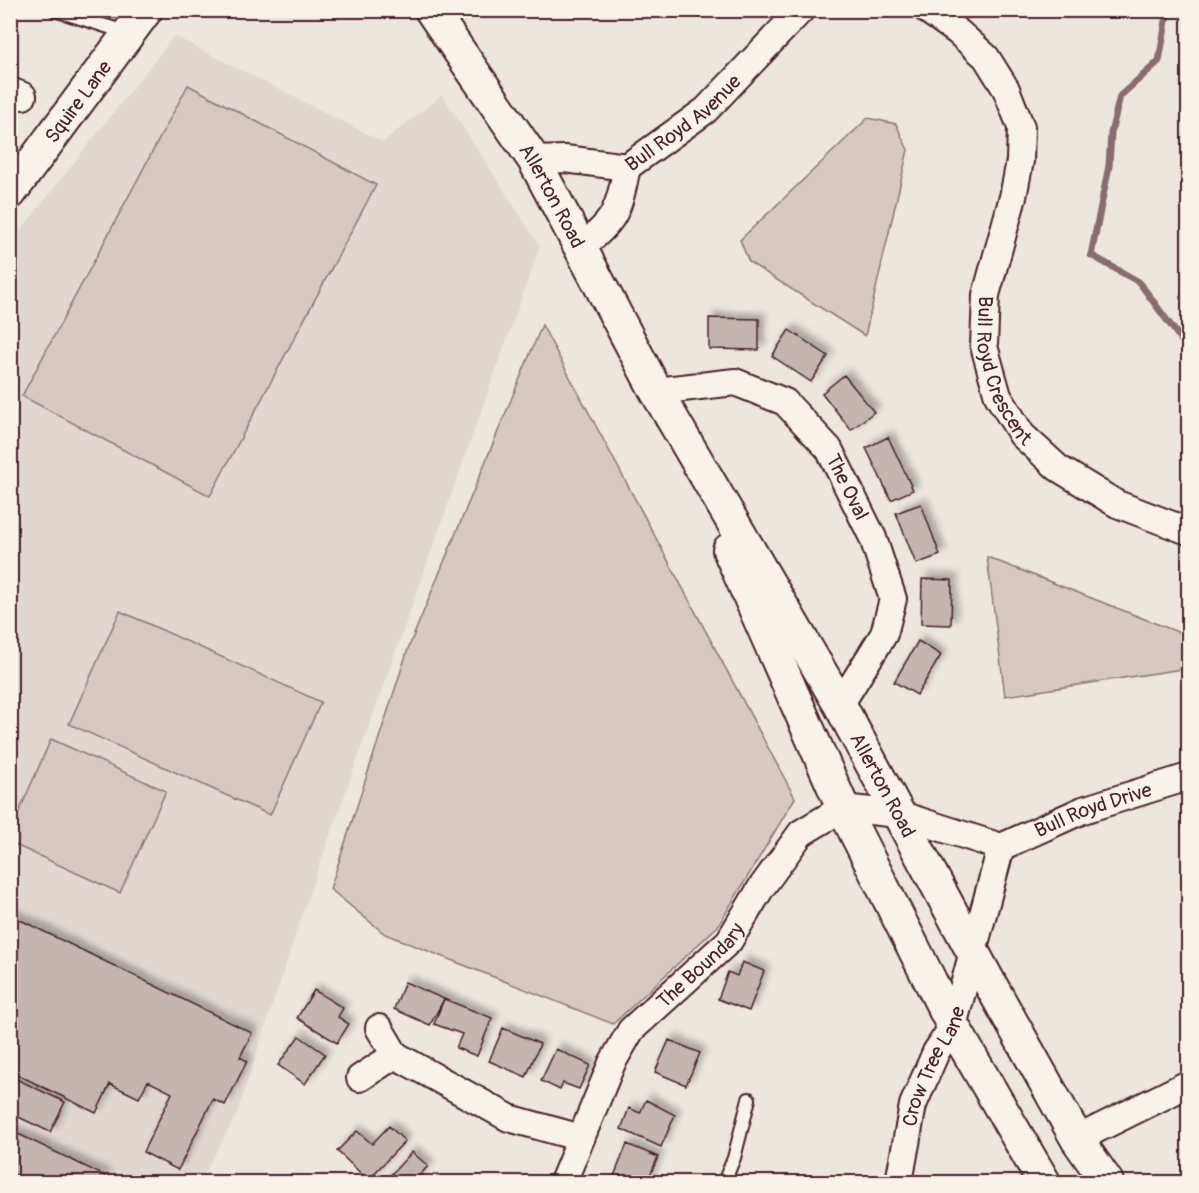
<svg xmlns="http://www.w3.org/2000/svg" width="1199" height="1193" font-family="Pangolin,sans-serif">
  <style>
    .built { fill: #e0d7d0 }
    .green { fill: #d5c9c2; stroke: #907476; stroke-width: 1.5 }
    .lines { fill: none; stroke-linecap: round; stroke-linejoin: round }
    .stream { stroke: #896c6f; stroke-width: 7 }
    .building { fill: #c4b5b0; stroke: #4a1f2b; stroke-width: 1.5; filter: url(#shadow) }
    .service-casing { stroke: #4a1f2b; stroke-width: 16 }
    .minor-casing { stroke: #4a1f2b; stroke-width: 30 }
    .tertiary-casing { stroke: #4a1f2b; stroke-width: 36 }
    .service { stroke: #f7f3e8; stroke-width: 12 }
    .minor { stroke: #f7f3e8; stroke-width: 26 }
    .tertiary { stroke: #f7f3e8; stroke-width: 32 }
    .labels { text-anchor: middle; stroke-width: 6; stroke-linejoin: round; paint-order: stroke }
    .street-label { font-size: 20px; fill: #4a1f2b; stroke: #f7f3e8 }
  </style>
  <defs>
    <filter id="shadow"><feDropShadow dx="5.5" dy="-5.5" stdDeviation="3" flood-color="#0004"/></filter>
  </defs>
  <rect width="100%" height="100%" fill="#ece6dd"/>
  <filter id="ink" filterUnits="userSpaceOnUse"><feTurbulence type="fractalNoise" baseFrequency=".0167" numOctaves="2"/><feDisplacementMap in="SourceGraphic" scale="12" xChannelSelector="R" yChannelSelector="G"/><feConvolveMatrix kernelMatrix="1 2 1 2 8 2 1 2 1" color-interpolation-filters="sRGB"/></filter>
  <g filter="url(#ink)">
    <path class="built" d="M 174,36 L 383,142 L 442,95 L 540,246 L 306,903 L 236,1116 L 199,1182 L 11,1182 L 10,244 Z"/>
    <path class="green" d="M 188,85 L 376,185 L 210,496 L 22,396 Z
      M 868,118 L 896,124 L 908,150 L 865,336 L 749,262 L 740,240 Z
      M 542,325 L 795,798 L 718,926 L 613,1024 L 385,934 L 330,889 L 408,649 Z
      M 987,557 L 1188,636 L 1188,668 L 1005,696 Z
      M 120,611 L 321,702 L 270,815 L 69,724 Z
      M 51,739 L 166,791 L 120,893 L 11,843 L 11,830 Z"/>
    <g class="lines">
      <path class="stream" d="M 1168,10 L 1159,61 L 1120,96 L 1111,133 L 1109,166 L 1091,255 L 1139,282 L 1188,349"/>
    </g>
    <path class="building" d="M 709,318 L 759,319 L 759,350 L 709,349 Z
      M 789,330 L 828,356 L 811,382 L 772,356 Z
      M 844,375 L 874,412 L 851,430 L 822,393 Z
      M 888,437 L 913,490 L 891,500 L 866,448 Z
      M 921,504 L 940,555 L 916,564 L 896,513 Z
      M 922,579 L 952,580 L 951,625 L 921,624 Z
      M 918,641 L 941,655 L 917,695 L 894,682 Z
      M 10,915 L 252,1033 L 240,1057 L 247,1061 L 225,1105 L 213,1099 L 178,1170 L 143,1152 L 172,1093 L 148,1081 L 139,1098 L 110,1084 L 96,1113 L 10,1071 Z
      M 742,962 L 764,971 L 749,1011 L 718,999 L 728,972 L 737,976 Z
      M 405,982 L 444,999 L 430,1025 L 394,1009 Z
      M 314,990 L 343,1008 L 338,1017 L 349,1024 L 337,1043 L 297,1018 Z
      M 444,999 L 492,1018 L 477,1056 L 456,1048 L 462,1034 L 434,1024 Z
      M 503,1028 L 540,1044 L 526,1077 L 489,1061 Z
      M 299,1036 L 325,1054 L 305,1084 L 278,1065 Z
      M 669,1040 L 700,1053 L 686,1085 L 655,1072 Z
      M 556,1049 L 590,1065 L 579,1089 L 563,1083 L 560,1090 L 541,1081 Z
      M 10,1076 L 65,1102 L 50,1132 L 10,1113 Z
      M 646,1100 L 675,1115 L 661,1147 L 621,1129 L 629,1108 L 640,1113 Z
      M 389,1126 L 405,1141 L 368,1180 L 337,1151 L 357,1131 L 372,1144 Z
      M 10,1130 L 105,1176 L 102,1182 L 32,1182 L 10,1172 Z
      M 627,1144 L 658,1157 L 647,1182 L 629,1182 L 614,1176 Z
      M 412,1152 L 428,1166 L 414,1182 L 384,1182 Z"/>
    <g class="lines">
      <g class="service-casing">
        <path id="service" d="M 55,10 L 128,33
          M 724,1182 L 734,1158 L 749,1099"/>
      </g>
      <g class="minor-casing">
        <g id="minor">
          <path id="s1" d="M 927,10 L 958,32 L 986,57 L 1006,89 L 1021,127 L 1020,161 L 1013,197 L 986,295 L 984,346 L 998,396 L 1022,435 L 1058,468 L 1117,504 L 1188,531"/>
          <path d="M 10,91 L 23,96"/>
          <path id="s2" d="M 534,160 L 565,159 L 627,167 L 706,110 L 801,10"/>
          <path d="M 580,248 C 617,220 618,210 627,167"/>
          <path id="s3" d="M 656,391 L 735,382 L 785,402 L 829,449 L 873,538 L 893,599 L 884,634 L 840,705"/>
          <path d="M 379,1028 L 395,1055"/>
          <path d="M 360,1078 L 395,1055 L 509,1118 L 581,1138"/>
          <path d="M 1077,1139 L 1188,1084"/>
          <path id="s4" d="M 563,1182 L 612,1063 L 631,1030 L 729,941 L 761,888 L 801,833 L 843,808 L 898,814 L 1001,847 L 1083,810 L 1188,777"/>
          <path id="s5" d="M 899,1182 L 913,1105 L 936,1052 L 953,1026 L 1001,847"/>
        </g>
      </g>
      <g class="tertiary-casing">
        <g id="tertiary">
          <path id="s6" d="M 431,10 L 534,160 L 656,391 L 840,705 L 988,980 L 1077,1139 L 1107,1182"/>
          <path id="s7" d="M 10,193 L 146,10"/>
          <path d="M 729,550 L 843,808 L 953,1026 L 1044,1182"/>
        </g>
      </g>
      <use href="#service" class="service"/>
      <use href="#minor" class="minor"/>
      <use href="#tertiary" class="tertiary"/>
    </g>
  </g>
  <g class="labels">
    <g class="street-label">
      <text dy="7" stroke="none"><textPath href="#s7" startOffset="114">Squire Lane</textPath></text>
      <text dy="7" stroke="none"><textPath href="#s2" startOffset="165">Bull Royd Avenue</textPath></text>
      <text dy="7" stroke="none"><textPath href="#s6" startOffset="222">Allerton Road</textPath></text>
      <text dy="7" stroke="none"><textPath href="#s1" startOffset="406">Bull Royd Crescent</textPath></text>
      <text dy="7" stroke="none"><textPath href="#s3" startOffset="240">The Oval</textPath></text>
      <text dy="7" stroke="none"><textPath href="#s6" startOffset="898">Allerton Road</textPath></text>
      <text dy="7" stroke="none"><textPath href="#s4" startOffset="741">Bull Royd Drive</textPath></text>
      <text dy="7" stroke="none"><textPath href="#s4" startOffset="262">The Boundary</textPath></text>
      <text dy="7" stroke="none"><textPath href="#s5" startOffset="122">Crow Tree Lane</textPath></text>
    </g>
  </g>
  <rect width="1199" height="1193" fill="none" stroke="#f7f3e8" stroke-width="36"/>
  <rect x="18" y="18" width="1163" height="1157" fill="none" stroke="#4a1f2b" stroke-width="2" filter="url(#ink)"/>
</svg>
